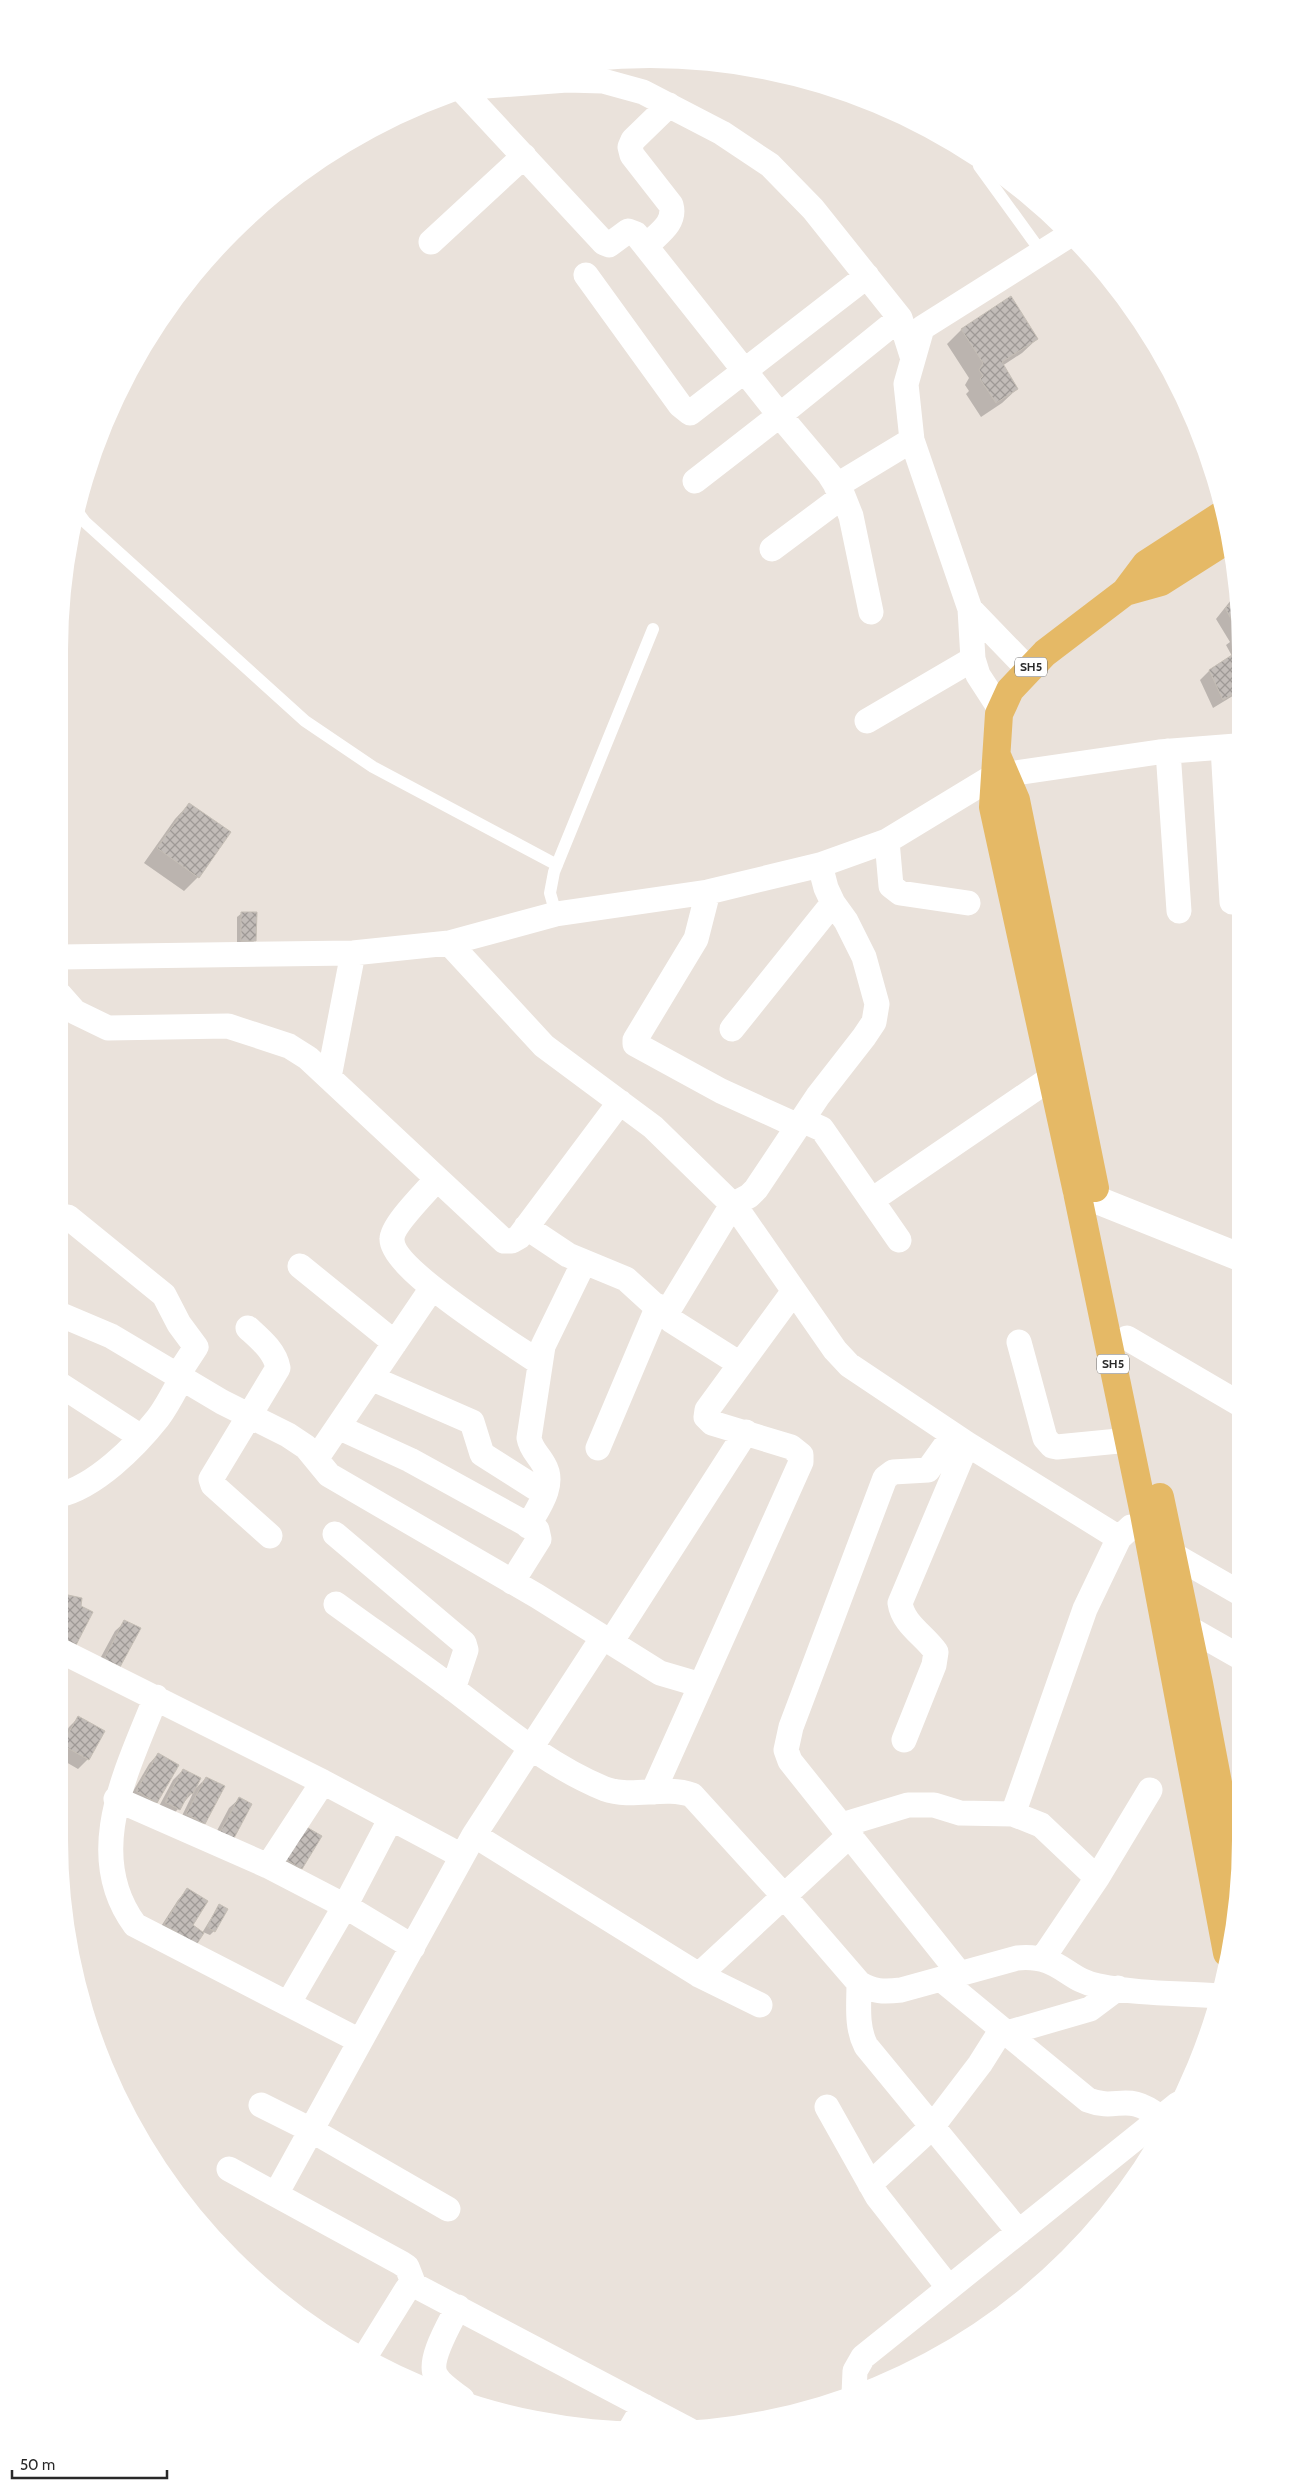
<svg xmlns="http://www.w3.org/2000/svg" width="1299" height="2490" font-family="Cabin,sans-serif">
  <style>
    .shadow { fill: #0003 }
    .building { fill: url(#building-cross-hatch); stroke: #c5beb5 }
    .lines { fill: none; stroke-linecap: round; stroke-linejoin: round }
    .lane { stroke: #fff; stroke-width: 12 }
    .street { stroke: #fff; stroke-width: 25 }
    .secondary { stroke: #fff; stroke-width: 28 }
    .primary { stroke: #e5b966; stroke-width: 28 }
    .labels { text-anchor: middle; stroke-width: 4; stroke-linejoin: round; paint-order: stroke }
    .shield { fill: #fff; stroke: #696969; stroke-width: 1 }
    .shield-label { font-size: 12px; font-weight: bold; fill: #292929 }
  </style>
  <defs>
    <pattern id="building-cross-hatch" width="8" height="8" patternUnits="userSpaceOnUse" patternTransform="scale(1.25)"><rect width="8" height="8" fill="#c2bcb8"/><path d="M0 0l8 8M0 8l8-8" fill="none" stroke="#9e9996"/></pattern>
  </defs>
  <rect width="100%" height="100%" fill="#eae2db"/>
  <path class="shadow" d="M 961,330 L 1037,339 L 1022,353 L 1002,366 L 1017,389 L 1002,403 L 981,417 L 966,394 L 969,391 L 965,385 L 969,378 L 947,344 Z
    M 1235,595 L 1236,694 L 1213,708 L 1200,680 L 1209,671 L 1232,656 L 1226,645 L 1230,642 L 1216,619 Z
    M 189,804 L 198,877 L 184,891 L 144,863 L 175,819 Z
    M 242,913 L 255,940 L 251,945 L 237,945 L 237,917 Z
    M 69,1596 L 79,1606 L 59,1651 L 59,1606 Z
    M 125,1622 L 139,1629 L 95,1668 L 115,1631 Z
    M 78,1718 L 88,1759 L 78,1769 L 59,1758 L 59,1745 L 69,1727 Z
    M 158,1754 L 156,1802 L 146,1811 L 128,1800 L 149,1764 Z
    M 183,1770 L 194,1791 L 169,1819 L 156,1812 L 173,1780 Z
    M 206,1778 L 204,1823 L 194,1832 L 178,1824 L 195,1789 Z
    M 239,1799 L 223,1849 L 211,1842 L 229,1808 Z
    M 293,1836 L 301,1868 L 292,1878 L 275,1867 Z
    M 187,1890 L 191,1925 L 202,1933 L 219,1905 L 214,1931 L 210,1935 L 203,1932 L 195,1944 L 156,1934 L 178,1900 Z"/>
  <path class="building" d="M 1011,296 L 1038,339 L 1002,362 L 1018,389 L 996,403 L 980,379 L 983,376 L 979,370 L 983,363 L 961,329 Z
    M 1235,602 L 1235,626 L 1225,608 Z
    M 1235,653 L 1236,692 L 1223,700 L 1209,670 Z
    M 189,803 L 231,832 L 199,878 L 157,848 Z
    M 241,912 L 257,912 L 256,941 L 241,941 Z
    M 68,1595 L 82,1598 L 81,1606 L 93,1612 L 76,1645 L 59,1636 L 59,1613 Z
    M 124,1620 L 141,1628 L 120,1667 L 104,1659 Z
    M 78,1716 L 105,1731 L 89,1760 L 62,1745 Z
    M 158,1753 L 179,1765 L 157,1803 L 136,1791 Z
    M 183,1769 L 201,1778 L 193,1794 L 189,1793 L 180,1810 L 165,1802 Z
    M 206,1777 L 225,1786 L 205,1824 L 186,1814 Z
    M 239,1797 L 252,1804 L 233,1840 L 220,1832 Z
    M 303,1825 L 322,1836 L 302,1869 L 283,1858 Z
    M 187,1888 L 208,1901 L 193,1925 L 204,1933 L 196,1945 L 164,1924 Z
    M 219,1904 L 228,1909 L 215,1932 L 207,1927 Z"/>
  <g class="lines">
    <path class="lane" d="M 979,166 L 1042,253
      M 77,511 L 85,522 L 305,721 L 373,767 L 557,865
      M 556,914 L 550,893 L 554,872 L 653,629"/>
    <path class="street" d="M 472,87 L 567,80 L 603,81 L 643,92 L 722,133 L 770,165 L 813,209 L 900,318 L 913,359
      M 462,90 L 604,243 L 609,245 L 628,231 L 636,234 L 786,423 L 829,474 L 843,496 L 851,516 L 871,612
      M 431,242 L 524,156
      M 647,245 C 659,233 676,223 671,205 L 632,155 L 630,147 L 633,140 L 669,105
      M 586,275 L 680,405 L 690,413 L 867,276
      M 695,481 L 780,415 L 900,318
      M 836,486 L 912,440
      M 772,549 L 843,496
      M 970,609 L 1028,669
      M 1000,709 L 978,675 L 973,659 L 970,609 L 912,440 L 906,384 L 922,328 L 1068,236
      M 867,721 L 973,659
      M 1223,747 L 1232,902
      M 1168,751 L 1179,911
      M 887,841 L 891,886 L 900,893 L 968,903
      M 708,892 L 696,939 L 635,1040 L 635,1044 L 721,1091 L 798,1126
      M 449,943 L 544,1046 L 653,1127 L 737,1209 L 835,1350 L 849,1365 L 967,1444 L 1119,1538
      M 60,957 L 353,953 L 449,943 L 556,914 L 708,892 L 820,865 L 887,841 L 994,776 L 1159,752 L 1236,746
      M 60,995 L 75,1012 L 108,1028 L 228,1026 L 289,1046 L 308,1058 L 504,1241 L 512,1241 L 519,1237 L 620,1102
      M 732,1029 L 833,903
      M 329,1077 L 353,953
      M 802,1120 L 822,1129 L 899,1240
      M 437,1179 C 427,1191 392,1225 392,1239 C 391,1269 514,1345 540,1363
      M 872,1200 L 1051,1078
      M 68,1217 L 164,1295 L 179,1324 L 196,1347 L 177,1376
      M 526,1227 L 568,1255 L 626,1279 L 672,1321 L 740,1364
      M 300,1266 L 395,1343
      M 59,1314 L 111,1336 L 222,1402 L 288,1435 L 306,1447 L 329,1475 L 537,1596 L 660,1673 L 701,1685
      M 666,1314 L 732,1205 L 749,1196 L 756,1189 L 818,1096 L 864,1037 L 874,1022 L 877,1004 L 864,957 L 846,921 L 833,903 L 826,888 L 820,865
      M 248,1328 C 260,1339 275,1351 278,1368 L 211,1479 L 213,1485 L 270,1536
      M 1127,1338 L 1238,1403
      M 1019,1342 L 1045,1438 L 1052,1446 L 1057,1447 L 1129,1440
      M 371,1378 L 472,1422 L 482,1454 L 545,1494
      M 59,1384 L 141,1437
      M 338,1427 L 410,1460 L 537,1530 L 539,1539 L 512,1582
      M 953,1435 L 928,1470 L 893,1472 L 885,1478 L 791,1727 L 786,1750 L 790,1761 L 960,1974
      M 598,1448 L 658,1306
      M 316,1459 L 432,1288
      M 59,1495 C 95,1487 135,1447 158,1418 C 167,1406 174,1392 181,1379
      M 528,1526 C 538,1508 556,1485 544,1465 C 539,1455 531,1450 529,1438 L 543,1346 L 584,1262
      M 335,1534 L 464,1643 L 466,1650 L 453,1689
      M 1172,1554 L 1238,1592
      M 336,1604 C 376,1633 416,1661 456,1691 C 503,1727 549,1766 605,1789 C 633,1799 664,1785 692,1795 L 783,1895 L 859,1983 C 873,1992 884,1992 901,1990 L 1017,1958 C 1061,1954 1065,1980 1099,1986 C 1138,1994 1180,1993 1219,1996
      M 1187,1627 L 1238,1656
      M 611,1642 L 746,1432
      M 59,1650 L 323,1782 L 462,1856
      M 156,1697 C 128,1769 82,1853 135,1925 L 360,2041
      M 904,1740 L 934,1665 L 936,1652 C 924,1635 903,1624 900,1603 L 967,1444
      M 653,1792 L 801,1462 L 801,1455 L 791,1447 L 712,1423 L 706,1417 L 707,1410 L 794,1291
      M 116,1799 L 268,1866 L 345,1906 L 413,1947
      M 1013,1814 L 1085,1609 L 1119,1538 L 1131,1527
      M 842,1825 L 908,1805 L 934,1805 L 960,1813 L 1013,1814 L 1041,1825 L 1097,1878
      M 474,1835 L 699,1975 L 760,2005
      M 268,1866 L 323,1782
      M 1043,1958 L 1097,1878 L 1150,1790
      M 699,1975 L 851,1834
      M 941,1979 L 1088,2100 C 1119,2112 1126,2090 1161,2118
      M 859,1983 C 859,2004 856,2027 866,2046 L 1019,2232
      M 288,2004 L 345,1906 L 391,1818
      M 1007,2033 L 1090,2009 L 1118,1988
      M 261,2105 L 311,2130 L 448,2209
      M 827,2107 L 877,2196 L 949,2288
      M 229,2169 L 401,2263 L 407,2267 L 414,2285
      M 870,2184 L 932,2127 L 980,2064 L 1002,2029
      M 276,2194 L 474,1835 L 603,1637
      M 458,2307 C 451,2322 427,2360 436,2376 C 441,2385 454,2393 462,2399
      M 366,2355 L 407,2289 L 414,2285 L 689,2430
      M 854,2394 L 855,2371 L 863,2357 L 1178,2104
      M 630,2430 L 644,2406"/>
    <path class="secondary" d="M 1077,1192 L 1237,1256"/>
    <path class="primary" d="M 1220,516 L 1146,564 L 1125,592 L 1045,653 L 1010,690 L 999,714 L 993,807 L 1077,1192 L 1144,1514 L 1227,1953
      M 1125,592 L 1161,582 L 1227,540
      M 998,758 L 1016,800 L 1095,1188
      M 1160,1497 L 1199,1683 L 1238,1888"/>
  </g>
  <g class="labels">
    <g class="shield">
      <rect x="1015" y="657.5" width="32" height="19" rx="4"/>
      <rect x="1097" y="1354.5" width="32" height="19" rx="4"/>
    </g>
    <g class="shield-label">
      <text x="1031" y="671">SH5</text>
      <text x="1113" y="1368">SH5</text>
    </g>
  </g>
  <path d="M0 0H1299V2490H0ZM650 68H650A582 582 0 0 1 1232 650V1840A582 582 0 0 1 650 2422H650A582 582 0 0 1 68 1840V650A582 582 0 0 1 650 68Z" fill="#fff" fill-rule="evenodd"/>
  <path d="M12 2470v8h155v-8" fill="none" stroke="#292929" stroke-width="2.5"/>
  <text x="20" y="2470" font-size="15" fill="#292929" stroke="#ffffff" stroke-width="4" paint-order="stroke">50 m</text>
</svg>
